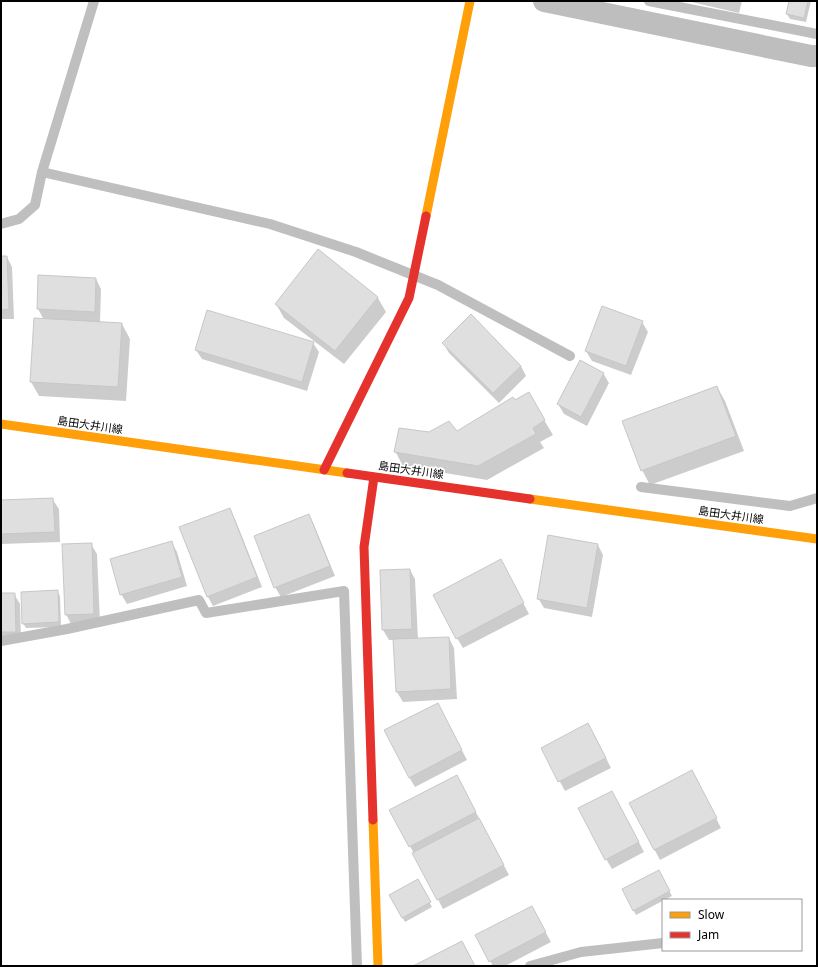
<svg xmlns="http://www.w3.org/2000/svg" width="818" height="967" font-family="'Noto Sans','Noto Sans JP',sans-serif">
  <style>
    .shadow { fill: #0003 }
    .lines { fill: none; stroke-linecap: round; stroke-linejoin: round }
    .stream { stroke: #bfbfbf; stroke-width: 10 }
    .building { fill: #dfdfdf; stroke: #c7c7c7 }
    .street { stroke: #bebebe; stroke-width: 22 }
    .slow { stroke: #ff9f0a; stroke-width: 9 }
    .jam { stroke: #e5322d; stroke-width: 9 }
    .labels { text-anchor: middle; stroke-width: 3.5; stroke-linejoin: round; paint-order: stroke }
    .street-label { font-size: 11px; fill: #000; stroke: #fff }
  </style>
  <rect width="100%" height="100%" fill="#fff"/>
  <path class="shadow" d="M 687,1 L 742,1 L 739,13 Z
    M 790,1 L 811,1 L 806,22 L 790,19 L 787,14 Z
    M 1,257 L 7,257 L 12,267 L 14,319 L 1,319 Z
    M 96,279 L 101,289 L 100,323 L 122,324 L 130,339 L 126,401 L 39,396 L 31,382 L 35,319 L 44,320 L 38,309 Z
    M 378,298 L 386,312 L 344,364 L 284,318 L 276,304 Z
    M 642,322 L 648,332 L 631,375 L 592,361 L 586,351 Z
    M 313,343 L 319,352 L 307,391 L 202,359 L 196,350 Z
    M 443,343 L 521,366 L 526,376 L 499,403 L 449,353 Z
    M 603,373 L 609,383 L 587,426 L 564,414 L 558,404 Z
    M 717,387 L 725,401 L 744,451 L 650,485 L 642,470 Z
    M 528,393 L 553,435 L 540,442 L 544,448 L 487,480 L 403,466 L 395,451 L 429,433 L 457,432 Z
    M 53,500 L 59,509 L 60,542 L 1,544 L 1,501 Z
    M 229,509 L 235,519 L 262,587 L 213,606 L 208,597 Z
    M 309,515 L 314,525 L 335,576 L 281,597 L 275,587 Z
    M 172,543 L 177,552 L 187,586 L 127,604 L 121,594 Z
    M 91,544 L 97,554 L 100,623 L 71,624 L 66,614 Z
    M 598,545 L 603,555 L 592,617 L 544,608 L 538,598 Z
    M 410,570 L 415,579 L 418,639 L 449,638 L 454,648 L 457,699 L 403,702 L 397,692 L 394,640 L 389,640 L 383,630 L 381,571 Z
    M 506,570 L 529,614 L 463,648 L 457,638 Z
    M 57,591 L 60,596 L 61,627 L 26,628 L 23,623 Z
    M 1,594 L 14,594 L 20,604 L 21,641 L 1,642 Z
    M 443,714 L 467,760 L 415,787 L 409,777 Z
    M 594,734 L 611,768 L 565,791 L 542,749 Z
    M 697,781 L 721,828 L 660,860 L 630,804 Z
    M 462,786 L 509,875 L 443,909 L 410,846 Z
    M 618,802 L 644,852 L 612,869 L 606,859 Z
    M 659,871 L 672,896 L 636,915 L 623,890 Z
    M 418,881 L 432,907 L 405,922 L 391,896 Z
    M 537,917 L 551,942 L 505,966 L 493,966 L 476,936 Z"/>
  <g class="lines">
    <path class="stream" d="M 649,1 L 817,34
      M 42,172 L 270,224 L 356,252 L 438,285 L 570,356
      M 1,224 L 19,219 L 35,205 L 42,172 L 94,1
      M 641,487 L 790,506 L 817,498
      M 1,641 L 67,629 L 199,600 L 206,613 L 344,591 L 357,966
      M 530,966 L 581,952 L 663,943"/>
  </g>
  <path class="building" d="M 789,1 L 808,1 L 804,18 L 786,14 Z
    M 318,249 L 378,297 L 335,351 L 275,304 Z
    M 1,256 L 7,256 L 9,309 L 1,310 Z
    M 38,275 L 96,278 L 95,312 L 37,309 Z
    M 602,306 L 643,321 L 626,366 L 585,351 Z
    M 207,310 L 314,342 L 302,382 L 195,350 Z
    M 471,314 L 521,366 L 493,393 L 442,343 Z
    M 34,318 L 122,323 L 118,387 L 30,382 Z
    M 580,360 L 604,373 L 581,417 L 557,404 Z
    M 717,386 L 736,436 L 641,471 L 622,421 Z
    M 529,392 L 545,420 L 533,428 L 536,434 L 478,466 L 394,452 L 399,428 L 429,432 L 449,421 L 457,431 L 513,397 L 515,400 Z
    M 53,498 L 55,532 L 1,534 L 1,500 Z
    M 230,508 L 257,577 L 207,597 L 179,527 Z
    M 309,514 L 330,566 L 274,588 L 254,536 Z
    M 548,535 L 598,544 L 587,608 L 537,599 Z
    M 172,541 L 182,577 L 120,595 L 110,559 Z
    M 92,543 L 94,614 L 65,615 L 62,544 Z
    M 501,559 L 524,603 L 456,639 L 433,595 Z
    M 410,569 L 412,629 L 382,630 L 380,570 Z
    M 58,590 L 59,622 L 22,624 L 21,592 Z
    M 1,593 L 15,593 L 16,632 L 1,632 Z
    M 449,637 L 451,689 L 396,692 L 393,639 Z
    M 438,703 L 462,750 L 409,778 L 384,730 Z
    M 588,723 L 606,758 L 558,782 L 541,748 Z
    M 692,770 L 717,818 L 654,850 L 629,803 Z
    M 457,775 L 476,812 L 409,847 L 389,810 Z
    M 612,791 L 639,842 L 605,860 L 578,808 Z
    M 479,818 L 504,865 L 437,900 L 412,853 Z
    M 659,870 L 670,891 L 633,911 L 622,889 Z
    M 418,879 L 431,902 L 402,918 L 389,895 Z
    M 532,906 L 546,932 L 489,962 L 475,935 Z
    M 462,941 L 475,966 L 413,966 Z"/>
  <g class="lines">
    <path class="street" d="M 544,1 L 811,56 L 817,56"/>
    <path class="slow" d="M 426,216 L 470,1
      M 1,424 L 347,473
      M 530,499 L 817,539
      M 373,820 L 378,966"/>
    <path class="jam" d="M 324,470 L 409,298 L 426,216
      M 347,473 L 530,499
      M 373,820 L 364,547 L 374,477"/>
  </g>
  <g class="labels">
    <g class="street-label">
      <text transform="translate(90 425) rotate(8)" y="4">島田大井川線</text>
      <text transform="translate(411 470) rotate(8)" y="4">島田大井川線</text>
      <text transform="translate(731 515) rotate(8)" y="4">島田大井川線</text>
    </g>
  </g>
  <rect width="818" height="967" fill="none" stroke="#000000" stroke-width="4"/>
  <rect x="662" y="899" width="140" height="52" fill="#ffffff" stroke="#999999"/>
  <rect x="670" y="912" width="20" height="6" fill="#ff9f0a" stroke="#999999"/>
  <text x="698" y="919" font-size="12" fill="#000000">Slow</text>
  <rect x="670" y="932" width="20" height="6" fill="#e5322d" stroke="#999999"/>
  <text x="698" y="939" font-size="12" fill="#000000">Jam</text>
</svg>
